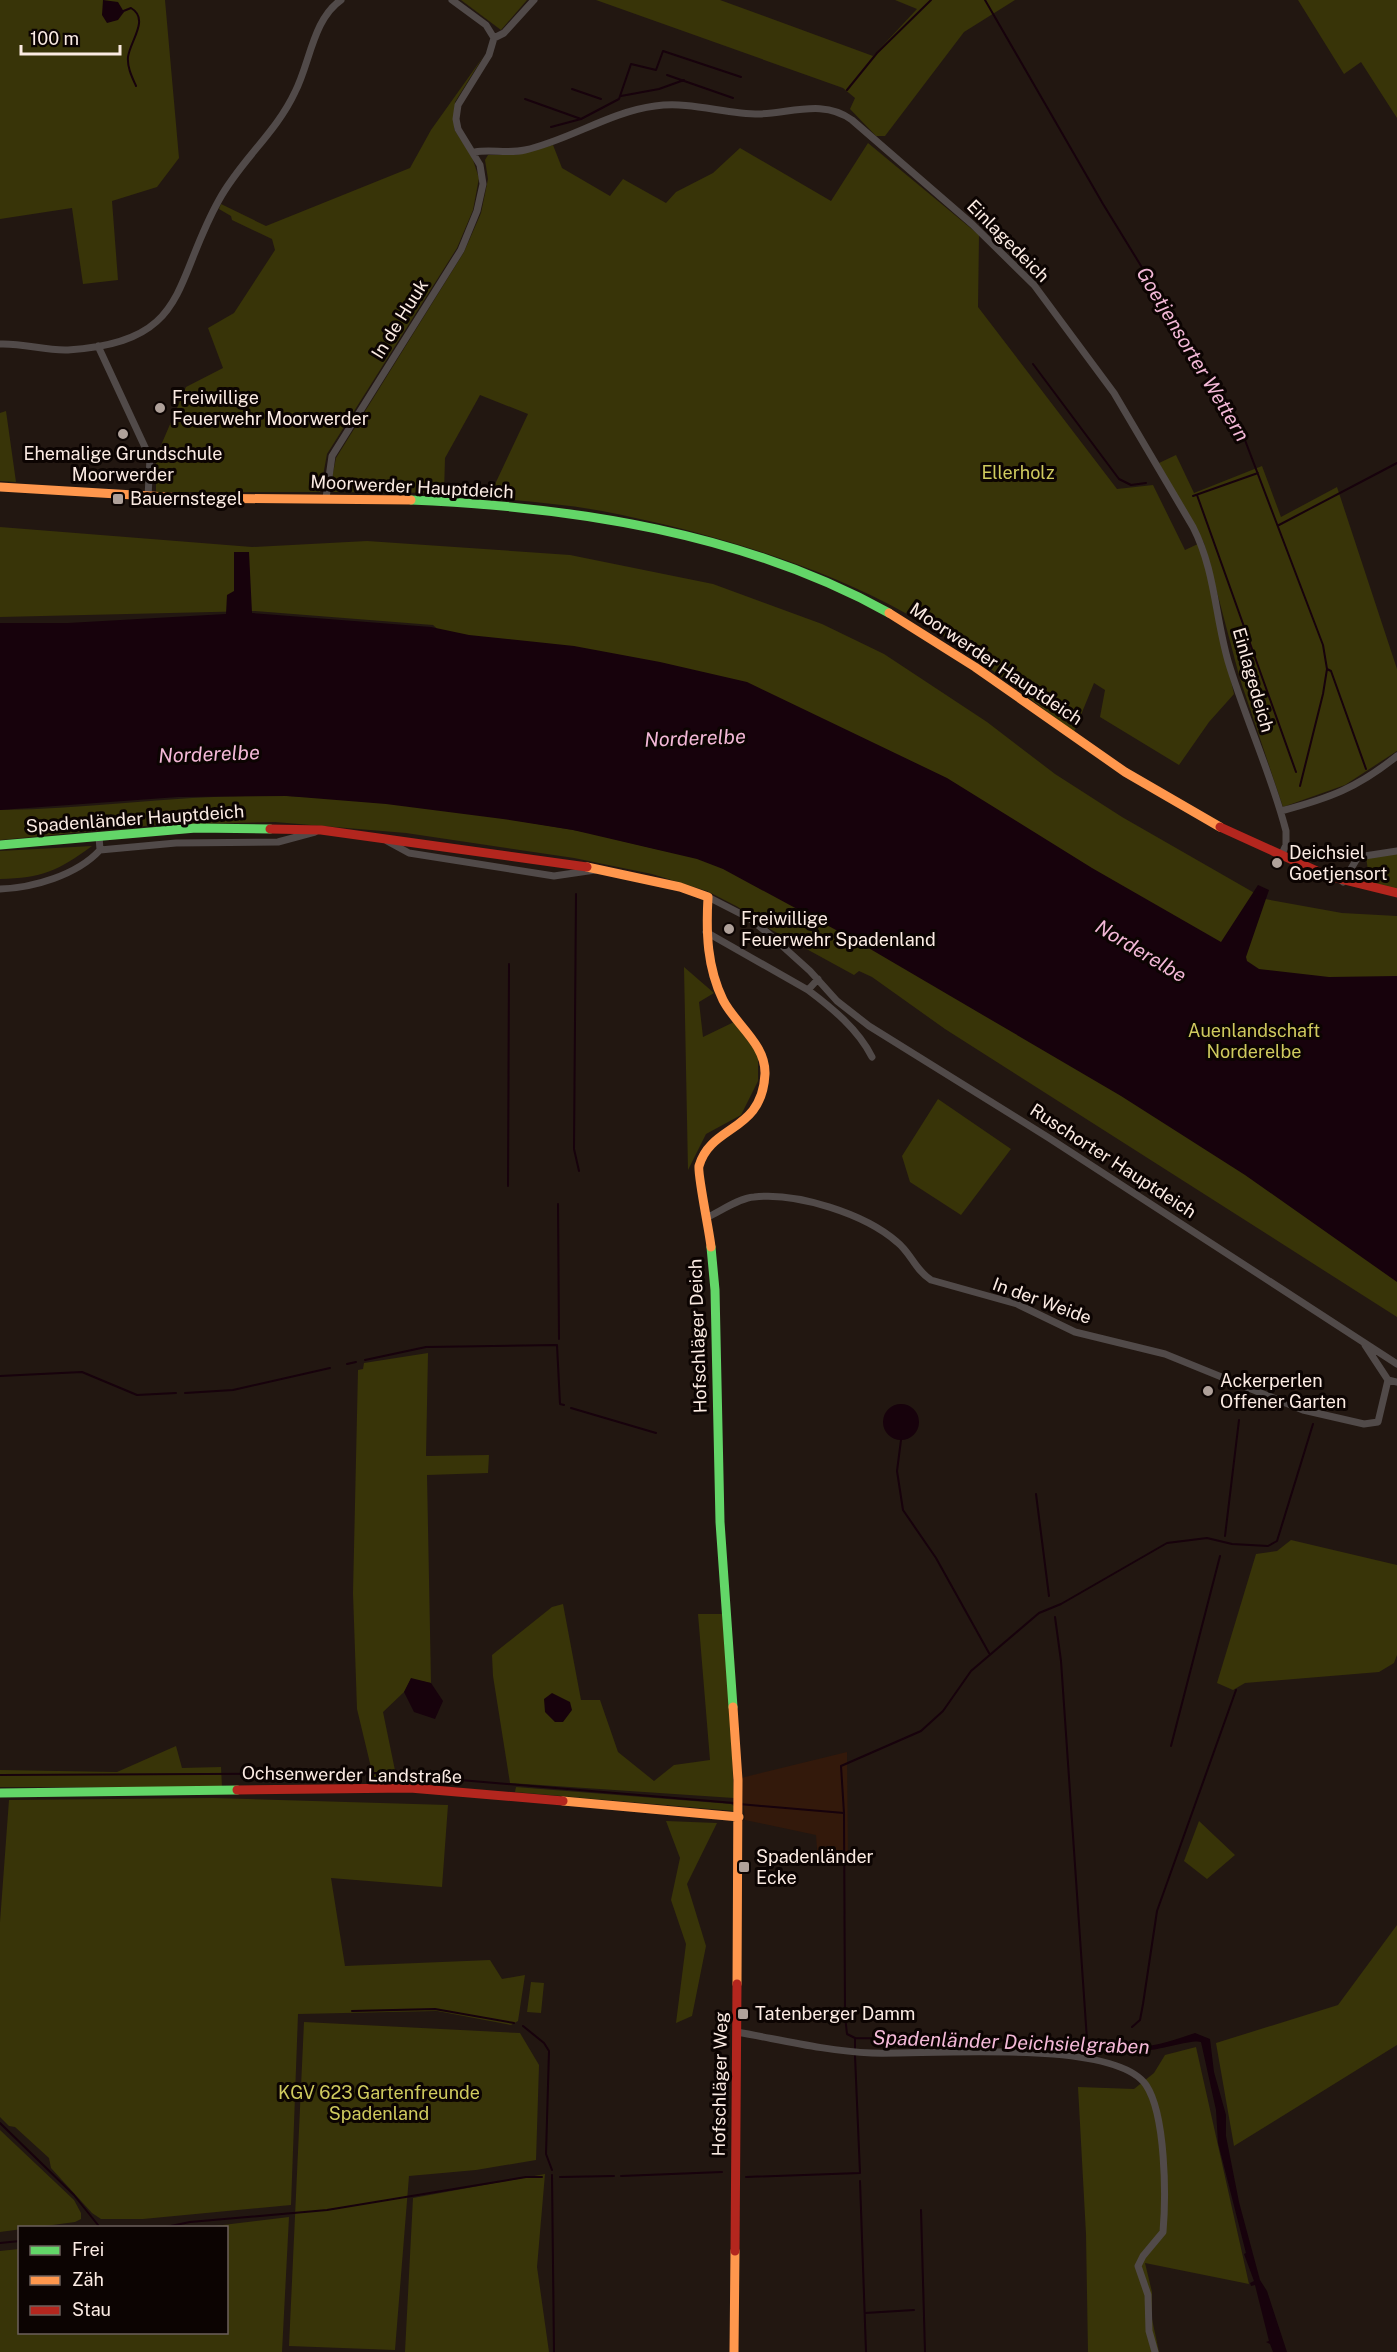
<svg xmlns="http://www.w3.org/2000/svg" width="1397" height="2352" font-family="'Public Sans',sans-serif">
  <style>
    .built { fill: #33190b }
    .green { fill: #383408 }
    .water { fill: #17020c }
    .lines { fill: none; stroke-linecap: round; stroke-linejoin: round }
    .stream { stroke: #17020c; stroke-width: 2 }
    .street { stroke: #514a49; stroke-width: 7 }
    .fast { stroke: #63d668; stroke-width: 9 }
    .slow { stroke: #ff974d; stroke-width: 9 }
    .jam { stroke: #b3261e; stroke-width: 9 }
    .poi-dot { fill: #afa19a; stroke: #0c0402; stroke-width: 2 }
    .labels { text-anchor: middle; stroke-width: 6; stroke-linejoin: round; paint-order: stroke }
    .street-label { font-size: 18px; fill: #fbebe3; stroke: #0c0402 }
    .poi-label { font-size: 18px; fill: #fbebe3; stroke: #0c0402; text-anchor: start }
    .park-label { font-size: 18px; fill: #cfca5e; stroke: #0c0402 }
    .water-label { font-size: 20px; font-style: italic; fill: #f3b8d7; stroke: #0c0402 }
  </style>
  <rect width="100%" height="100%" fill="#221711"/>
  <path class="built" d="M 847,1752 L 848,1862 L 818,1862 L 816,1835 L 745,1820 L 741,1778 Z"/>
  <path class="green" d="M 0,0 L 165,0 L 179,158 L 157,187 L 112,201 L 118,280 L 83,284 L 72,208 L 0,219 Z
    M 461,0 L 527,0 L 501,30 Z
    M 596,0 L 720,0 L 873,56 L 917,9 L 895,0 L 1015,0 L 964,32 L 885,136 L 876,136 L 850,109 L 855,98 L 843,88 Z
    M 1298,0 L 1397,0 L 1397,118 L 1361,62 L 1344,74 Z
    M 483,57 L 455,102 L 454,129 L 472,157 L 479,178 L 473,210 L 457,248 L 327,454 L 320,492 L 156,492 L 156,457 L 186,387 L 223,368 L 208,328 L 234,313 L 275,250 L 272,239 L 232,220 L 231,216 L 219,209 L 221,204 L 266,226 L 410,168 L 431,130 Z
    M 868,143 L 979,235 L 978,307 L 1117,489 L 1153,485 L 1185,550 L 1200,543 L 1234,694 L 1209,722 L 1179,765 L 1100,717 L 1105,690 L 1094,683 L 1074,732 C 1019,691 966,647 907,614 C 815,563 704,531 602,511 C 565,504 526,502 489,497 L 528,414 L 480,395 L 445,458 L 444,493 L 333,492 L 332,478 L 336,458 L 464,252 L 481,213 L 488,179 L 485,160 L 488,155 L 515,155 L 553,145 L 562,168 L 610,196 L 623,179 L 666,203 L 676,192 L 713,173 L 740,148 L 831,201 Z
    M 6,411 L 16,482 L 0,481 L 0,413 Z
    M 1176,455 L 1194,493 L 1262,466 L 1281,517 L 1337,487 L 1397,669 L 1397,751 L 1345,785 L 1283,807 L 1240,679 L 1204,543 L 1159,463 Z
    M 0,527 L 252,547 L 367,541 L 570,555 L 713,584 L 822,624 L 884,654 L 987,722 L 1055,774 L 1122,817 L 1265,899 L 1342,913 L 1397,916 L 1397,1317 L 945,1029 L 872,977 L 859,971 L 854,975 L 770,929 L 738,907 L 707,891 L 652,874 L 574,858 L 406,833 L 275,822 L 155,825 L 0,840 L 0,810 C 95,809 189,793 285,796 C 381,799 479,813 573,830 C 610,836 647,849 683,854 L 433,625 L 255,611 L 0,617 Z
    M 92,846 C 58,871 42,878 0,879 L 0,851 Z
    M 1397,853 L 1397,890 L 1370,884 L 1366,857 Z
    M 684,967 L 714,993 L 699,1002 L 703,1037 L 734,1022 L 758,1055 L 758,1081 L 741,1115 L 706,1134 L 688,1170 Z
    M 938,1099 L 1011,1149 L 961,1215 L 910,1182 L 902,1156 Z
    M 428,1353 L 426,1456 L 489,1455 L 488,1473 L 427,1475 L 431,1683 L 411,1679 L 404,1692 L 383,1712 L 398,1785 L 375,1784 L 357,1709 L 353,1593 L 358,1370 L 363,1369 L 364,1363 Z
    M 1291,1540 L 1397,1565 L 1397,1655 L 1394,1663 L 1379,1672 L 1245,1683 L 1233,1690 L 1217,1683 L 1256,1554 L 1277,1551 Z
    M 563,1604 L 581,1700 L 600,1700 L 618,1752 L 654,1781 L 674,1765 L 710,1760 L 698,1614 L 722,1614 L 729,1692 L 734,1798 L 510,1783 L 493,1676 L 492,1655 L 552,1607 Z
    M 176,1746 L 182,1768 L 221,1767 L 222,1787 L 0,1787 L 0,1770 L 117,1772 Z
    M 516,1787 L 731,1804 L 734,1806 L 734,1811 L 515,1792 Z
    M 213,1798 L 448,1805 L 442,1887 L 331,1878 L 345,1966 L 490,1960 L 502,1979 L 525,1975 L 518,2021 L 511,2025 L 437,2011 L 298,2014 L 291,2205 L 143,2219 L 101,2219 L 92,2213 L 51,2168 L 49,2158 L 15,2127 L 9,2126 L 0,2117 L 0,1922 L 9,1800 Z
    M 666,1821 L 717,1823 L 687,1884 L 706,1946 L 692,2016 L 676,2023 L 686,1944 L 671,1900 L 680,1858 Z
    M 1199,1821 L 1235,1855 L 1207,1879 L 1184,1861 Z
    M 1397,1925 L 1397,2045 L 1234,2146 L 1216,2043 L 1338,2005 Z
    M 531,1982 L 544,1983 L 541,2013 L 527,2012 Z
    M 304,2022 L 520,2033 L 539,2065 L 536,2160 L 476,2170 L 409,2176 L 395,2350 L 289,2346 Z
    M 1196,2047 L 1249,2284 L 1145,2263 L 1152,2292 L 1152,2319 L 1159,2352 L 1088,2352 L 1086,2234 L 1078,2087 L 1134,2089 L 1154,2073 L 1165,2055 Z
    M 0,2130 L 74,2200 L 81,2213 L 81,2219 L 75,2222 L 0,2232 Z
    M 545,2174 L 537,2267 L 549,2352 L 405,2352 L 413,2198 Z
    M 289,2217 L 282,2352 L 0,2352 L 0,2251 L 19,2249 L 20,2332 L 226,2332 L 226,2228 L 206,2227 Z"/>
  <path class="water" d="M 103,0 L 118,2 L 124,12 L 118,20 L 107,23 L 102,15 Z
    M 234,552 L 249,552 L 252,613 L 431,627 L 469,635 L 574,646 L 660,662 L 747,682 L 947,778 L 1092,868 L 1221,942 L 1258,885 L 1269,890 L 1246,957 L 1247,961 L 1259,969 L 1329,977 L 1397,976 L 1397,1282 L 1245,1175 L 1121,1096 L 860,943 L 723,869 L 697,859 L 573,830 L 503,819 L 386,804 L 287,796 L 178,797 L 0,810 L 0,623 L 68,623 L 226,614 L 227,595 L 234,591 Z
    M883 1422a18 18 0 1 1 36 0a18 18 0 1 1-36 0Z
    M 411,1678 L 431,1683 L 443,1701 L 435,1719 L 414,1712 L 404,1692 Z
    M 552,1693 L 570,1702 L 572,1710 L 563,1722 L 555,1722 L 545,1712 L 544,1699 Z
    M 1195,2033 L 1210,2039 L 1214,2072 L 1226,2115 L 1226,2136 L 1239,2202 L 1260,2280 L 1267,2291 L 1287,2352 L 1273,2352 L 1270,2344 L 1266,2342 L 1269,2341 L 1255,2285 L 1251,2286 L 1250,2283 L 1254,2281 L 1244,2254 L 1246,2253 L 1218,2143 L 1216,2110 L 1201,2042 C 1194,2039 1162,2049 1150,2050 C 1116,2054 1082,2044 1047,2041 C 1079,2038 1101,2041 1131,2046 C 1149,2049 1178,2039 1195,2033 Z"/>
  <g class="lines">
    <path class="stream" d="M 985,0 L 1103,204 L 1240,427 L 1323,645 L 1327,669 L 1323,694 L 1300,786
      M 121,12 L 131,8 C 150,19 130,41 128,57 C 127,67 132,77 136,86
      M 667,75 L 733,98
      M 572,89 L 601,99
      M 847,90 L 877,53 L 931,0
      M 621,96 L 659,89 L 684,80
      M 525,99 L 581,119
      M 551,127 L 581,119 L 619,99 L 631,64 L 656,70 L 663,51 L 741,77
      M 1033,364 L 1119,479 L 1131,485 L 1146,483
      M 1197,495 L 1296,772
      M 1193,496 L 1258,473
      M 1279,525 L 1397,463
      M 1327,669 L 1331,671 L 1366,769
      M 576,894 L 574,1149 L 579,1171
      M 508,1186 L 509,964
      M 558,1204 L 559,1339
      M 365,1360 L 426,1347 L 557,1345 L 560,1404 L 564,1405
      M 347,1364 L 356,1362
      M 0,1376 L 82,1372 L 137,1395 L 176,1393
      M 185,1393 L 233,1390 L 330,1368
      M 571,1408 L 656,1433
      M 901,1440 L 897,1471 L 903,1510 L 936,1558 L 989,1653
      M 1036,1494 L 1049,1596
      M 1225,1536 L 1239,1420
      M 1055,1617 L 1061,1661 L 1087,2040
      M 1171,1746 L 1220,1556
      M 0,1775 L 377,1773 L 734,1803
      M 739,1804 L 844,1813
      M 352,2011 L 435,2009 L 514,2023
      M 523,2026 L 544,2043 L 549,2051 L 546,2154 L 552,2170
      M 1132,2027 L 1140,2020 L 1143,2004 L 1157,1911 L 1236,1690
      M 855,2038 L 1050,2041
      M 855,2049 L 855,2038 L 847,2034 L 845,2016 L 844,1813 L 841,1766 L 921,1731 L 943,1711 L 971,1671 L 1039,1613 L 1061,1604 L 1167,1543 L 1207,1538 L 1232,1544 L 1268,1546 L 1277,1541 L 1313,1424
      M 0,2123 L 74,2195 L 98,2225
      M 552,2175 L 554,2352
      M 621,2176 L 722,2172
      M 560,2177 L 614,2176
      M 746,2177 L 860,2173 L 855,2056
      M 860,2181 L 866,2352
      M 921,2210 L 925,2352
      M 161,2228 L 190,2222 L 327,2210 L 526,2177 L 542,2177
      M 0,2243 L 20,2241
      M 865,2313 L 914,2310"/>
    <path class="street" d="M 452,0 L 486,25 L 494,38
      M 494,38 L 504,33 L 534,0
      M 475,152 C 491,149 508,154 525,150 C 570,140 609,112 655,106 C 691,101 724,114 759,114 C 791,113 824,99 852,120 L 972,224 L 1034,285 L 1114,393 L 1193,527 C 1215,570 1215,616 1228,661 C 1245,718 1271,773 1286,831 L 1286,845 L 1281,856
      M 0,344 C 23,343 46,351 68,350 C 190,342 172,284 219,200 C 240,161 276,133 295,92 C 310,63 313,19 341,0
      M 98,346 L 150,458 L 148,497
      M 326,498 L 332,456 L 461,250 L 477,211 L 483,184 L 480,165 L 458,129 L 456,119 L 458,105 L 489,55 L 494,38
      M 1281,811 C 1330,798 1357,788 1397,756
      M 387,841 L 409,853 L 554,876 L 595,870
      M 100,850 L 176,843 L 278,842 L 315,832
      M 1343,882 L 1358,857 L 1397,851
      M 0,889 C 33,888 77,875 100,850 L 99,836
      M 708,897 L 749,918 L 769,934 L 810,971 L 837,1001 L 869,1026 L 1049,1138 L 1397,1364
      M 706,932 L 808,990 L 818,979
      M 808,990 C 832,1008 858,1029 872,1057
      M 708,1217 C 721,1211 739,1198 754,1197 C 797,1192 865,1214 897,1242 C 911,1253 915,1270 931,1280 L 1017,1304 L 1075,1332 L 1165,1354 L 1303,1410 L 1364,1424 L 1378,1422 L 1388,1380 L 1365,1345
      M 1388,1380 L 1397,1382
      M 737,2032 C 782,2040 826,2051 872,2053 C 928,2055 1114,2038 1146,2085 C 1166,2115 1166,2197 1163,2232 L 1143,2256 L 1138,2266 L 1148,2295 L 1149,2331 L 1155,2352"/>
    <path class="fast" d="M 411,500 C 574,507 745,533 889,613
      M 0,845 L 196,828 L 270,829
      M 711,1247 L 715,1290 L 720,1522 L 733,1707
      M 0,1793 L 237,1790"/>
    <path class="slow" d="M 0,487 L 184,498 L 411,500
      M 889,613 L 975,667 L 1125,772 L 1220,827
      M 587,867 L 680,887 L 708,897 C 706,933 707,967 723,1000 C 735,1024 766,1044 765,1074 C 762,1133 711,1124 699,1166 C 697,1173 710,1234 711,1247
      M 733,1707 L 738,1780 L 737,1984
      M 563,1801 L 739,1817
      M 734,2352 L 735,2251"/>
    <path class="jam" d="M 1220,827 L 1328,876 L 1397,893
      M 270,829 L 321,830 L 587,867
      M 237,1790 L 410,1788 L 563,1801
      M 735,2251 L 737,1984"/>
  </g>
  <g class="poi-dot">
    <circle cx="160" cy="408" r="6"/>
    <circle cx="123" cy="434" r="6"/>
    <rect x="112" y="493" width="12" height="12" rx="3"/>
    <circle cx="1277" cy="863" r="6"/>
    <circle cx="729" cy="929" r="6"/>
    <circle cx="1208" cy="1391" r="6"/>
    <rect x="738" y="1861" width="12" height="12" rx="3"/>
    <rect x="737" y="2008" width="12" height="12" rx="3"/>
  </g>
  <g class="labels">
    <g class="street-label">
      <text transform="translate(1008 241) rotate(45)" y="6">Einlagedeich</text>
      <text transform="translate(400 319) rotate(-58)" y="6">In de Huuk</text>
      <text transform="translate(412 487) rotate(3)" y="6">Moorwerder Hauptdeich</text>
      <text transform="translate(996 664) rotate(34)" y="6">Moorwerder Hauptdeich</text>
      <text transform="translate(1253 680) rotate(74)" y="6">Einlagedeich</text>
      <text transform="translate(135 819) rotate(-4)" y="6">Spadenländer Hauptdeich</text>
      <text transform="translate(1113 1161) rotate(33)" y="6">Ruschorter Hauptdeich</text>
      <text transform="translate(1042 1301) rotate(20)" y="6">In der Weide</text>
      <text transform="translate(698 1336) rotate(-92)" y="6">Hofschläger Deich</text>
      <text transform="translate(352 1775) rotate(1)" y="6">Ochsenwerder Landstraße</text>
      <text transform="translate(720 2084) rotate(-89)" y="6">Hofschläger Weg</text>
    </g>
    <g class="poi-label">
      <text x="172" y="404">Freiwillige<tspan x="172" dy="21">Feuerwehr Moorwerder</tspan></text>
      <text x="123" y="460" text-anchor="middle">Ehemalige Grundschule<tspan x="123" dy="21">Moorwerder</tspan></text>
      <text x="130" y="505">Bauernstegel</text>
      <text x="1289" y="859">Deichsiel<tspan x="1289" dy="21">Goetjensort</tspan></text>
      <text x="741" y="925">Freiwillige<tspan x="741" dy="21">Feuerwehr Spadenland</tspan></text>
      <text x="1220" y="1387">Ackerperlen<tspan x="1220" dy="21">Offener Garten</tspan></text>
      <text x="756" y="1863">Spadenländer<tspan x="756" dy="21">Ecke</tspan></text>
      <text x="755" y="2020">Tatenberger Damm</text>
    </g>
    <g class="park-label">
      <text x="1018" y="479">Ellerholz</text>
      <text x="1254" y="1037">Auenlandschaft<tspan x="1254" dy="21">Norderelbe</tspan></text>
      <text x="379" y="2099">KGV 623 Gartenfreunde<tspan x="379" dy="21">Spadenland</tspan></text>
    </g>
    <g class="water-label">
      <text transform="translate(1193 354) rotate(59)" y="7">Goetjensorter Wettern</text>
      <text transform="translate(695 738) rotate(-2)" y="7">Norderelbe</text>
      <text transform="translate(209 754) rotate(-2)" y="7">Norderelbe</text>
      <text transform="translate(1141 951) rotate(31)" y="7">Norderelbe</text>
      <text transform="translate(1011 2042) rotate(2)" y="7">Spadenländer Deichsielgraben</text>
    </g>
  </g>
  <rect x="18" y="2226" width="210" height="108" fill="#0c0402" stroke="#6c605c" stroke-width="1.5"/>
  <rect x="30" y="2246" width="30" height="9" fill="#63d668" stroke="#6c605c" stroke-width="1.5"/>
  <text x="72" y="2256" font-size="18" fill="#fbebe3">Frei</text>
  <rect x="30" y="2276" width="30" height="9" fill="#ff974d" stroke="#6c605c" stroke-width="1.5"/>
  <text x="72" y="2286" font-size="18" fill="#fbebe3">Zäh</text>
  <rect x="30" y="2306" width="30" height="9" fill="#b3261e" stroke="#6c605c" stroke-width="1.5"/>
  <text x="72" y="2316" font-size="18" fill="#fbebe3">Stau</text>
  <path d="M21 45v9h99v-9" fill="none" stroke="#fbebe3" stroke-width="3"/>
  <text x="30" y="45" font-size="18" fill="#fbebe3" stroke="#0c0402" stroke-width="4.5" paint-order="stroke">100 m</text>
</svg>
